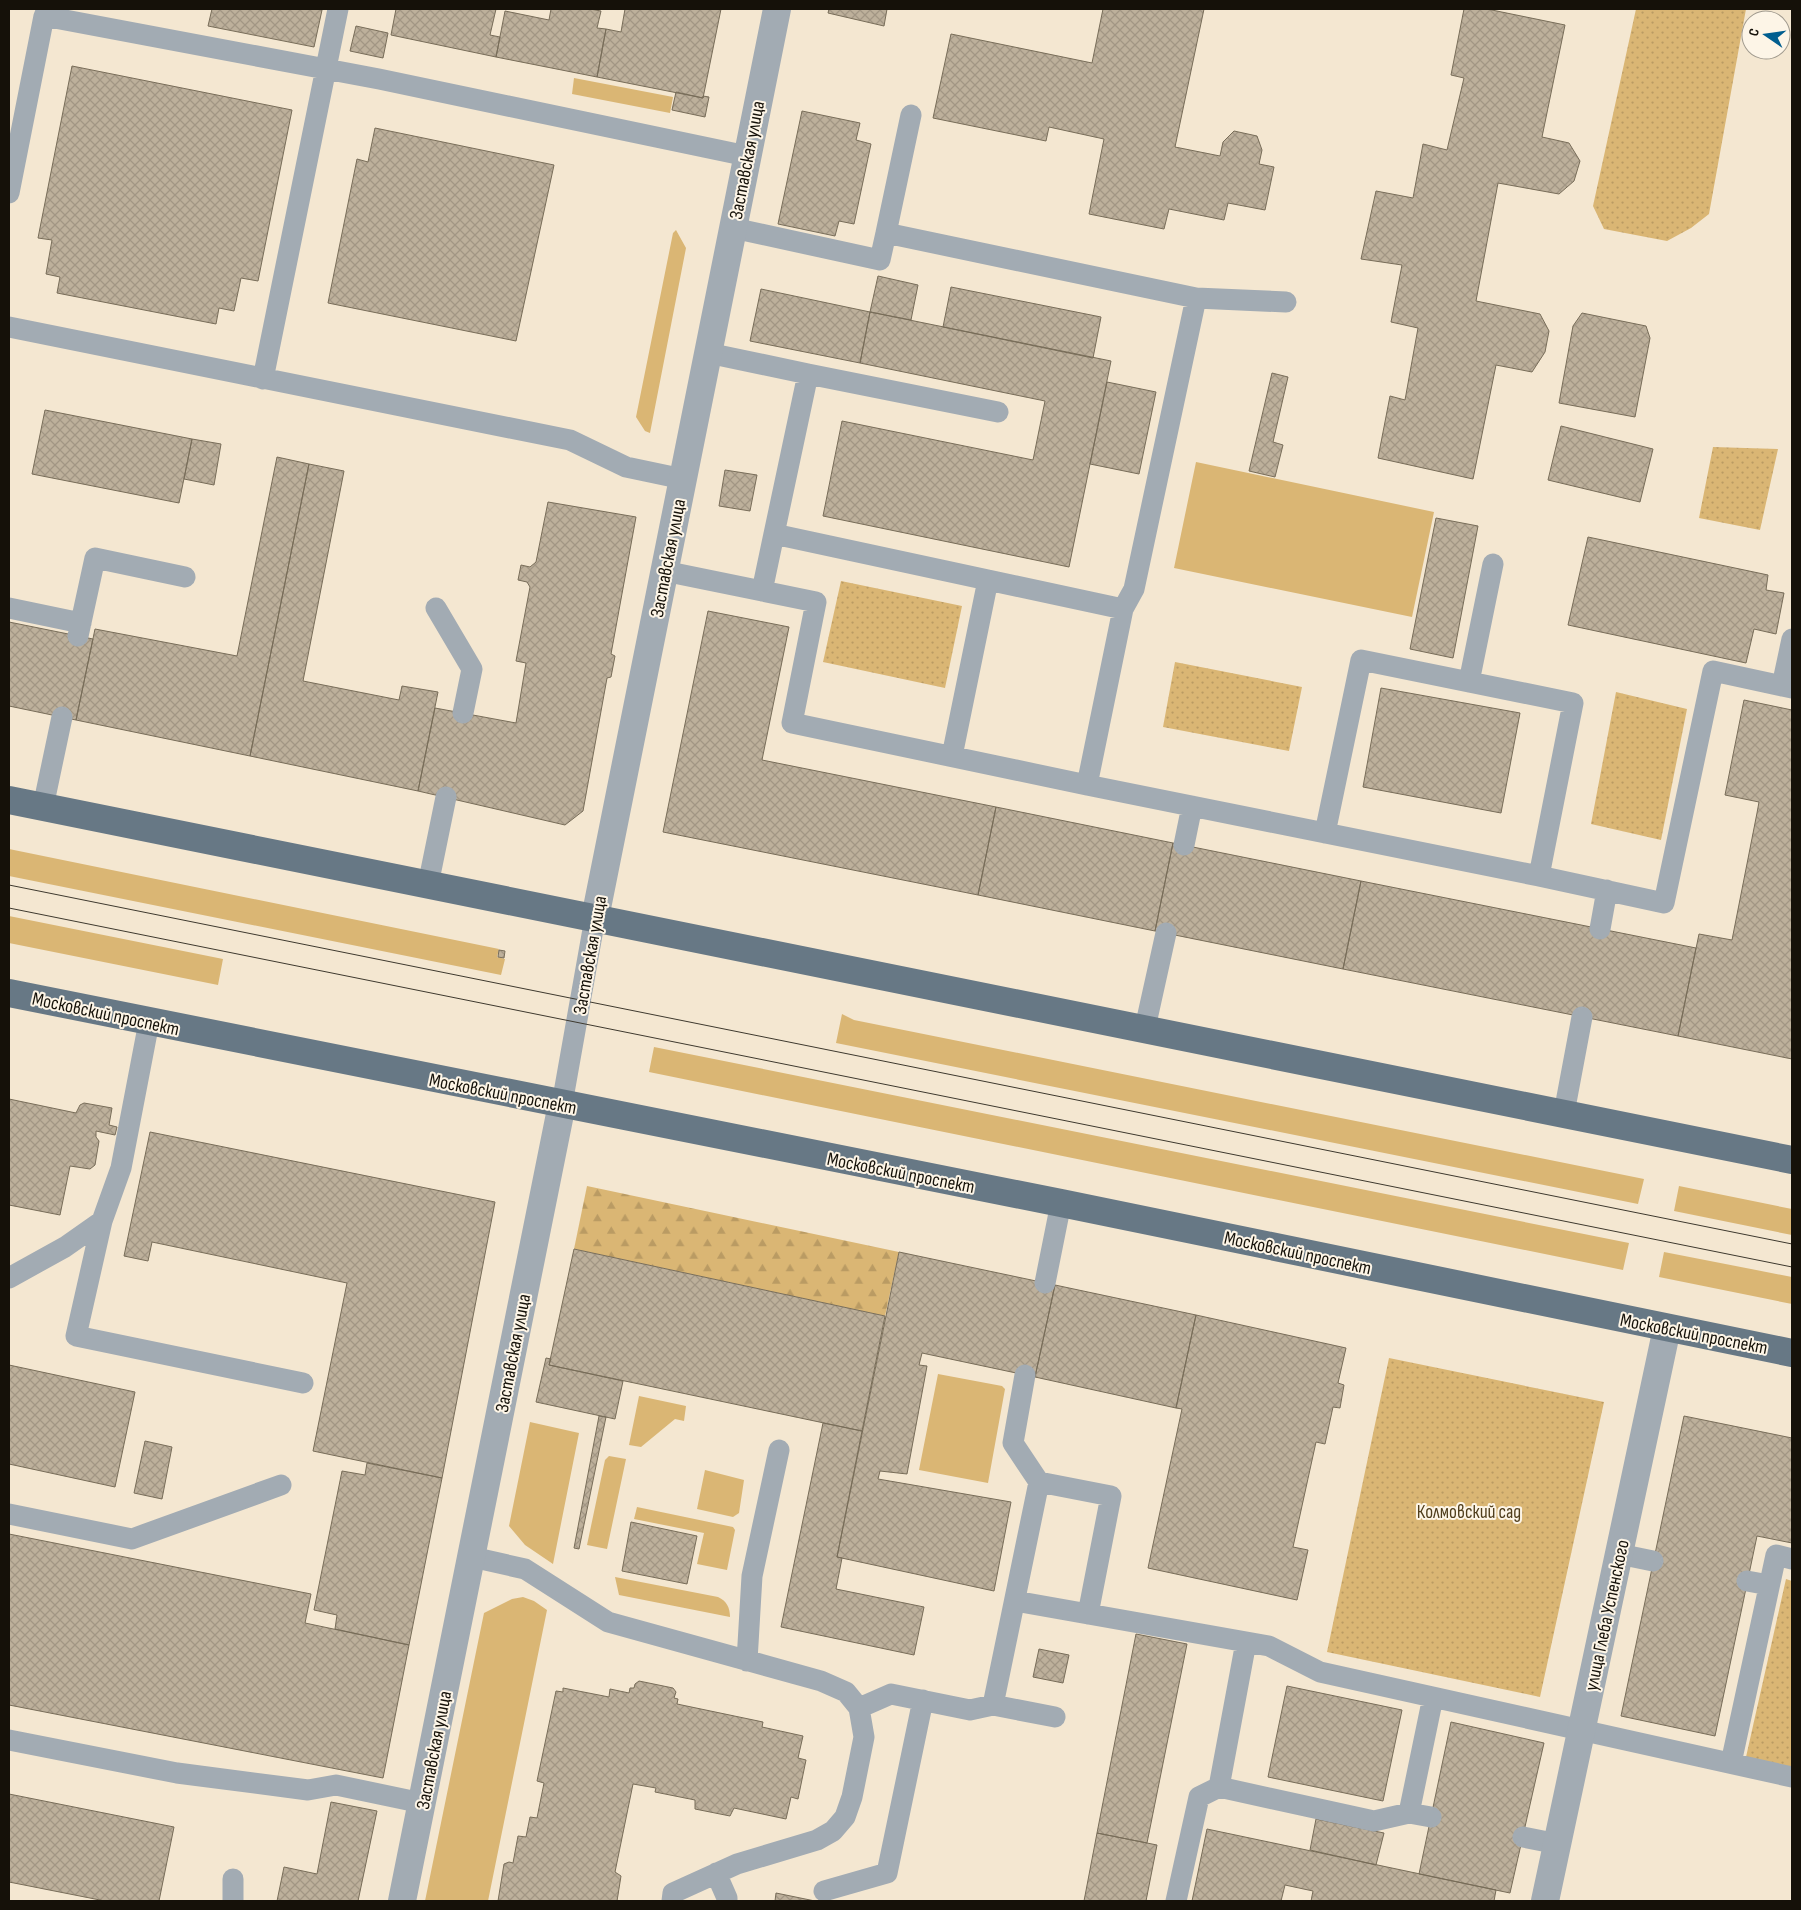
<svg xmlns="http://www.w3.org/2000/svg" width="1801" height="1910" font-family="'Sofia Sans Condensed',sans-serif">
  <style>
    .grass { fill: #dab674 }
    .forest { fill: url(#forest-firs) }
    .park { fill: url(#park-dots) }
    .building { fill: url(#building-cross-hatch); stroke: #786d59 }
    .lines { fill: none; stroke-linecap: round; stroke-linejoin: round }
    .service { stroke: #a2abb3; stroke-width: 21 }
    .minor { stroke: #a2abb3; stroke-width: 28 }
    .primary { stroke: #677885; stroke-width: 28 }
    .tram { stroke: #3e392e; stroke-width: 1 }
    .labels { text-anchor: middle; stroke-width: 4; stroke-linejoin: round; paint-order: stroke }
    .street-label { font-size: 19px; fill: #151109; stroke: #fdf5e7 }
    .park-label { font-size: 19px; fill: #503e1c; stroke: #fdf5e7 }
  </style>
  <defs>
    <pattern id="forest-firs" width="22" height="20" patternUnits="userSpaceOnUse" patternTransform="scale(1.25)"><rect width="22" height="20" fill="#dab674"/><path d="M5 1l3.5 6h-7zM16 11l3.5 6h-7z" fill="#ba9b63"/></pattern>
    <pattern id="park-dots" width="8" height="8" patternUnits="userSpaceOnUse" patternTransform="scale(1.25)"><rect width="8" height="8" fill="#dab674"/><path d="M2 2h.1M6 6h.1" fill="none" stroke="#ba9b63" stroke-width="1.8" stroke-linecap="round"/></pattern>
    <pattern id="building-cross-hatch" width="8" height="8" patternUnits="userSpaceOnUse" patternTransform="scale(1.25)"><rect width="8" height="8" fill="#bdb09b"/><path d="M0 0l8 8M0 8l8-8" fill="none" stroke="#a29684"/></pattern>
  </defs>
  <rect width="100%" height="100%" fill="#f4e7d1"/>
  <path class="grass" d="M 574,78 L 673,97 L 670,113 L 572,94 Z
    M 676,230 L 686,248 L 650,433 L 645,431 L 636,417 L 673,233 Z
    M 1196,462 L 1434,512 L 1412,617 L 1174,568 Z
    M 9,849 L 499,949 L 497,957 L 505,959 L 501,975 L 9,876 Z
    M 9,916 L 223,959 L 218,985 L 9,943 Z
    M 842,1014 L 854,1020 L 1644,1179 L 1638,1204 L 836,1043 Z
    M 654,1047 L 1629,1243 L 1623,1270 L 649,1072 Z
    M 1679,1186 L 1792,1209 L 1792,1235 L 1674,1211 Z
    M 1664,1252 L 1792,1277 L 1792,1304 L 1659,1277 Z
    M 938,1374 L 1002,1386 L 1005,1389 L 988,1483 L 919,1470 Z
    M 639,1396 L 686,1406 L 684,1421 L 675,1419 L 641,1447 L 629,1445 Z
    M 530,1422 L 579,1433 L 553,1564 L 525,1545 L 509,1526 Z
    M 609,1456 L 626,1459 L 607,1549 L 587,1545 L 605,1460 Z
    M 705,1470 L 744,1480 L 739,1513 L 733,1517 L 697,1509 Z
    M 637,1507 L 733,1527 L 735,1530 L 727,1570 L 697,1564 L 704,1533 L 634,1519 Z
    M 615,1577 L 718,1597 C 727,1601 730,1608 730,1617 L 619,1595 Z
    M 523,1597 L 534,1601 L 547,1610 L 488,1901 L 425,1901 L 484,1613 L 512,1599 Z"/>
  <path class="forest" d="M 587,1186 L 899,1252 L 885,1316 L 574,1249 Z"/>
  <path class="park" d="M 1636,9 L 1746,9 L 1709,214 L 1691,228 L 1667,241 L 1604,229 L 1593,206 Z
    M 1713,447 L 1778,449 L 1760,530 L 1699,518 Z
    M 841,581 L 962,606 L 945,688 L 823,662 Z
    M 1175,662 L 1302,687 L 1289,751 L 1163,727 Z
    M 1616,692 L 1687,709 L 1661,840 L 1591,824 Z
    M 1389,1358 L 1604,1402 L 1540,1697 L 1327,1652 Z
    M 1786,1579 L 1792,1581 L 1792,1767 L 1746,1757 Z"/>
  <path class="building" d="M 212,9 L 318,9 L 322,10 L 314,47 L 208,26 Z
    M 396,9 L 496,9 L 490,35 L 500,37 L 496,57 L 391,35 Z
    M 551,9 L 590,9 L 601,11 L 597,28 L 606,29 L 597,77 L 496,57 L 505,11 L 549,20 Z
    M 625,9 L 721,9 L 703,98 L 597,77 L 606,29 L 621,32 Z
    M 829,9 L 887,9 L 884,26 L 828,13 Z
    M 1103,9 L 1204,9 L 1175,147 L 1220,156 L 1223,142 L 1234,131 L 1257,136 L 1262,150 L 1259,164 L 1274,167 L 1265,210 L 1228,203 L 1224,220 L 1169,209 L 1164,229 L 1089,214 L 1104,139 L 1049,127 L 1046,141 L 933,118 L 951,34 L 1092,63 Z
    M 1464,9 L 1487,9 L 1565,25 L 1542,137 L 1569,143 L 1580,161 L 1574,181 L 1559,194 L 1498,183 L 1476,301 L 1540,314 L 1549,331 L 1545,352 L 1532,372 L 1496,365 L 1473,479 L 1378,458 L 1390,396 L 1405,400 L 1418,328 L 1391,322 L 1402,265 L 1361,259 L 1376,191 L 1413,198 L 1423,144 L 1447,150 L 1464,78 L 1451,75 Z
    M 356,26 L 388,33 L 383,58 L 350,51 Z
    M 72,66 L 292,110 L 258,281 L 241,278 L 234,311 L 219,308 L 216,324 L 57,293 L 60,277 L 46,274 L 52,240 L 38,238 Z
    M 676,92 L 703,98 L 703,96 L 709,97 L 705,117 L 672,110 Z
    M 802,111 L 860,123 L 856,140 L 871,144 L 854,224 L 839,221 L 835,236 L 778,224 Z
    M 375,128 L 554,165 L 516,341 L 328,303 L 357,159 L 368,162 Z
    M 878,276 L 918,285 L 911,320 L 870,312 Z
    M 951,287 L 1101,317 L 1093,358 L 943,327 Z
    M 761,289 L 870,312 L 860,363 L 750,341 Z
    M 870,312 L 1111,361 L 1069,567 L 823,516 L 842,421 L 1033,460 L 1045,401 L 860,363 Z
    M 1582,313 L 1646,326 L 1650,338 L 1635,417 L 1559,403 L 1573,326 Z
    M 1272,373 L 1288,377 L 1273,442 L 1283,445 L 1275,477 L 1249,471 Z
    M 1107,382 L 1156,392 L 1139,474 L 1090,464 Z
    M 45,410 L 192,439 L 179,503 L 32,474 Z
    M 1561,426 L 1653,449 L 1640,502 L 1548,480 Z
    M 192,439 L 221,444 L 214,485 L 184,479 Z
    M 277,457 L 309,464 L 250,756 L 76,720 L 95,629 L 237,656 Z
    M 309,464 L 344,471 L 303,681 L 399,700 L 402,686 L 438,692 L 418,791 L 250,756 Z
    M 725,470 L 757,475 L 750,511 L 719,506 Z
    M 548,502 L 636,517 L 611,654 L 615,656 L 611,677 L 607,678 L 583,811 L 565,825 L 418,791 L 435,708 L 516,723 L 526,663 L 516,661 L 530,587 L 527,582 L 518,580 L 521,565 L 530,567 L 536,562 Z
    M 1436,518 L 1478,526 L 1453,658 L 1410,649 Z
    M 1588,537 L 1768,575 L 1766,590 L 1784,593 L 1776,634 L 1754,629 L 1746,663 L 1568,625 Z
    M 708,611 L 789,627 L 762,760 L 996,807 L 978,895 L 663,832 Z
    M 9,622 L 93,639 L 76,720 L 9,706 Z
    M 1381,688 L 1520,713 L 1501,813 L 1363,787 Z
    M 1744,700 L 1792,710 L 1792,1059 L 1678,1036 L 1699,934 L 1732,940 L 1757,813 L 1759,802 L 1725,795 Z
    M 996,807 L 1173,843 L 1155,931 L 978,895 Z
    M 1173,843 L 1361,881 L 1343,969 L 1155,931 Z
    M 1361,881 L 1696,948 L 1678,1036 L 1343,969 Z
    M 499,950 L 505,951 L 504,958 L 498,957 Z
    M 9,1099 L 76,1113 L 80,1105 L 84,1103 L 112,1108 L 109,1125 L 117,1127 L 115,1135 L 96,1131 L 96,1137 L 99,1141 L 95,1165 L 90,1169 L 70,1166 L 60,1215 L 9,1205 Z
    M 150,1132 L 495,1202 L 442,1478 L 313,1451 L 347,1283 L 152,1242 L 148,1261 L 124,1256 Z
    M 574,1249 L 885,1316 L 862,1431 L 549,1365 Z
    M 899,1252 L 1055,1285 L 1035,1377 L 922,1353 L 919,1365 L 927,1366 L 907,1474 L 880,1471 L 878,1479 L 1011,1502 L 994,1591 L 837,1557 Z
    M 1055,1285 L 1196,1315 L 1176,1408 L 1035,1377 Z
    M 1196,1315 L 1346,1348 L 1338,1383 L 1344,1385 L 1340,1408 L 1333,1407 L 1325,1444 L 1316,1442 L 1293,1547 L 1308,1550 L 1297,1600 L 1148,1568 L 1182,1409 L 1176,1408 Z
    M 546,1358 L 551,1359 L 549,1365 L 623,1381 L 615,1419 L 536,1402 Z
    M 9,1365 L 135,1392 L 115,1487 L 9,1464 Z
    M 599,1416 L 606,1417 L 579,1549 L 574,1548 Z
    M 1684,1416 L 1792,1438 L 1792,1543 L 1757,1536 L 1715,1736 L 1621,1716 Z
    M 823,1423 L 862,1431 L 837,1557 L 842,1558 L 836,1589 L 924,1607 L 914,1655 L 781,1627 Z
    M 145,1441 L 172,1447 L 162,1499 L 134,1493 Z
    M 367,1463 L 442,1478 L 409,1645 L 335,1629 L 337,1615 L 314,1610 L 342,1471 L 365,1475 Z
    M 631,1522 L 697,1536 L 687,1584 L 622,1571 Z
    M 9,1534 L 311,1594 L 305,1623 L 409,1645 L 383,1778 L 9,1705 Z
    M 1136,1634 L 1187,1644 L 1147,1843 L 1097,1833 Z
    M 1039,1649 L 1069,1655 L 1063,1683 L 1033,1677 Z
    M 639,1681 L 673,1688 L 676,1692 L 674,1698 L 678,1699 L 677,1704 L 763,1722 L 762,1727 L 803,1736 L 798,1758 L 806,1760 L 798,1799 L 791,1797 L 786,1819 L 734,1808 L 730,1816 L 695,1809 L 695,1800 L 655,1792 L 656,1788 L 633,1784 L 615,1872 L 621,1876 L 617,1901 L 498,1901 L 504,1864 L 509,1862 L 513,1863 L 518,1836 L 526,1837 L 530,1817 L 537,1818 L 544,1783 L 537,1781 L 556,1691 L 563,1692 L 563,1688 L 609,1697 L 610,1689 L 629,1693 L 630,1688 L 634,1688 L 635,1684 Z
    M 1287,1686 L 1402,1710 L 1383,1801 L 1268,1777 Z
    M 1451,1722 L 1544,1743 L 1510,1893 L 1419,1874 Z
    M 9,1794 L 174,1827 L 159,1901 L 105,1901 L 9,1882 Z
    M 331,1802 L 377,1811 L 358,1901 L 277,1901 L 284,1867 L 317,1874 Z
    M 1316,1819 L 1384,1833 L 1376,1865 L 1310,1850 Z
    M 1207,1829 L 1496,1890 L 1494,1901 L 1311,1901 L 1313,1891 L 1285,1885 L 1281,1901 L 1192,1901 Z
    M 1097,1833 L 1157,1845 L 1146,1901 L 1084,1901 Z
    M 776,1893 L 815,1901 L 775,1901 Z"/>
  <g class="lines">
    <path class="service" d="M 9,193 L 44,16 L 379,79 L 747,156
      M 886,233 L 911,115
      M 1196,298 L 1286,302
      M 9,327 L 570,440 L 626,467 L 683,479
      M 708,353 L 808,374 L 774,534 L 1123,609 L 1134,589 L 1196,298 L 886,233 L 880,260 L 733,228
      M 808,374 L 998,412
      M 263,379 L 338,9
      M 664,571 L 816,602 L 792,723 L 1087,785 L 1123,609
      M 762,591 L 774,534
      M 9,608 L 81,623
      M 436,608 L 472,669 L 463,713
      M 78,636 L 95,558 L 185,577
      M 1469,682 L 1493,564
      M 1782,686 L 1792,639
      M 952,756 L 988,580
      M 1087,785 L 1539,876 L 1573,703 L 1361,660 L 1325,833
      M 43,807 L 62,717
      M 1184,845 L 1192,806
      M 1539,876 L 1664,903 L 1713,671 L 1792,688
      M 428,885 L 446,797
      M 1600,929 L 1607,890
      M 149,1022 L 121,1168 L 102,1221 L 76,1336 L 303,1383
      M 1145,1028 L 1166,933
      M 562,1104 L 595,918
      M 1564,1113 L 1582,1017
      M 9,1278 L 65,1247 L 102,1221
      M 1045,1283 L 1061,1203
      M 1025,1375 L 1013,1443 L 1039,1482 L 1111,1496 L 1088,1614
      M 9,1514 L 132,1539 L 281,1485
      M 1619,1554 L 1653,1561
      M 472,1557 L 525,1569 L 608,1622 L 821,1681 L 846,1692 L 859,1708 L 864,1737 L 852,1797 L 845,1817 L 833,1831 L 817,1840 L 737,1864 L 673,1893 L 672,1901
      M 1747,1581 L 1769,1585
      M 1015,1601 L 1269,1646 L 1320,1672 L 1792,1777
      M 747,1661 L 752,1576 L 779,1450
      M 993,1705 L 1039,1482
      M 859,1708 L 891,1694 L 970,1710 L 993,1705 L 1055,1717
      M 9,1740 L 177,1773 L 308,1790 L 336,1785 L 422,1803
      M 1731,1763 L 1776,1555 L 1792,1559
      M 1219,1787 L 1246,1642
      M 1409,1813 L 1433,1697
      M 1523,1837 L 1558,1844
      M 716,1873 L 727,1898 L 727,1901
      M 233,1879 L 233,1901
      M 824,1891 L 887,1873 L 923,1700
      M 1176,1901 L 1199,1797 L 1219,1787 L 1374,1821 L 1409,1813 L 1431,1817"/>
    <path class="minor" d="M 595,918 L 777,9
      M 402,1901 L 562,1104
      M 1545,1901 L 1667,1328"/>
    <path class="primary" d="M 9,800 L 1792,1160
      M 9,993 L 1061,1203 L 1792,1353"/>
    <path class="tram" d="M 9,885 L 1792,1244
      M 9,908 L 1792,1267"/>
  </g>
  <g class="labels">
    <g class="street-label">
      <text transform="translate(746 160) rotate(-79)" y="7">Заставская улица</text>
      <text transform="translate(667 558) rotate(-79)" y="7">Заставская улица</text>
      <text transform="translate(589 955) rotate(-80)" y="7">Заставская улица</text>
      <text transform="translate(106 1013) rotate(12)" y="7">Московский проспект</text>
      <text transform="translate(503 1093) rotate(11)" y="7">Московский проспект</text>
      <text transform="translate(901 1172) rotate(11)" y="7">Московский проспект</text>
      <text transform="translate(1298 1252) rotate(12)" y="7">Московский проспект</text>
      <text transform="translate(1694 1333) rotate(11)" y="7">Московский проспект</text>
      <text transform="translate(512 1353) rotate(-79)" y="7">Заставская улица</text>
      <text transform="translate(1606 1615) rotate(-78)" y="7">улица Глеба Успенского</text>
      <text transform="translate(433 1750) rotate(-79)" y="7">Заставская улица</text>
    </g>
    <g class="park-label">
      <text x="1469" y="1518">Колмовский сад</text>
    </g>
  </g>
  <rect width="1801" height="1910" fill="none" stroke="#151109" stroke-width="20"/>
  <g transform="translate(1766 35) rotate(283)"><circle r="24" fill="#fdf5e7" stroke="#a09a8e"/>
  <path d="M0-4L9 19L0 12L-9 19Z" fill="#015e8f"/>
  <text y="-8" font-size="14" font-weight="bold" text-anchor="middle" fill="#151109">С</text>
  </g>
</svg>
